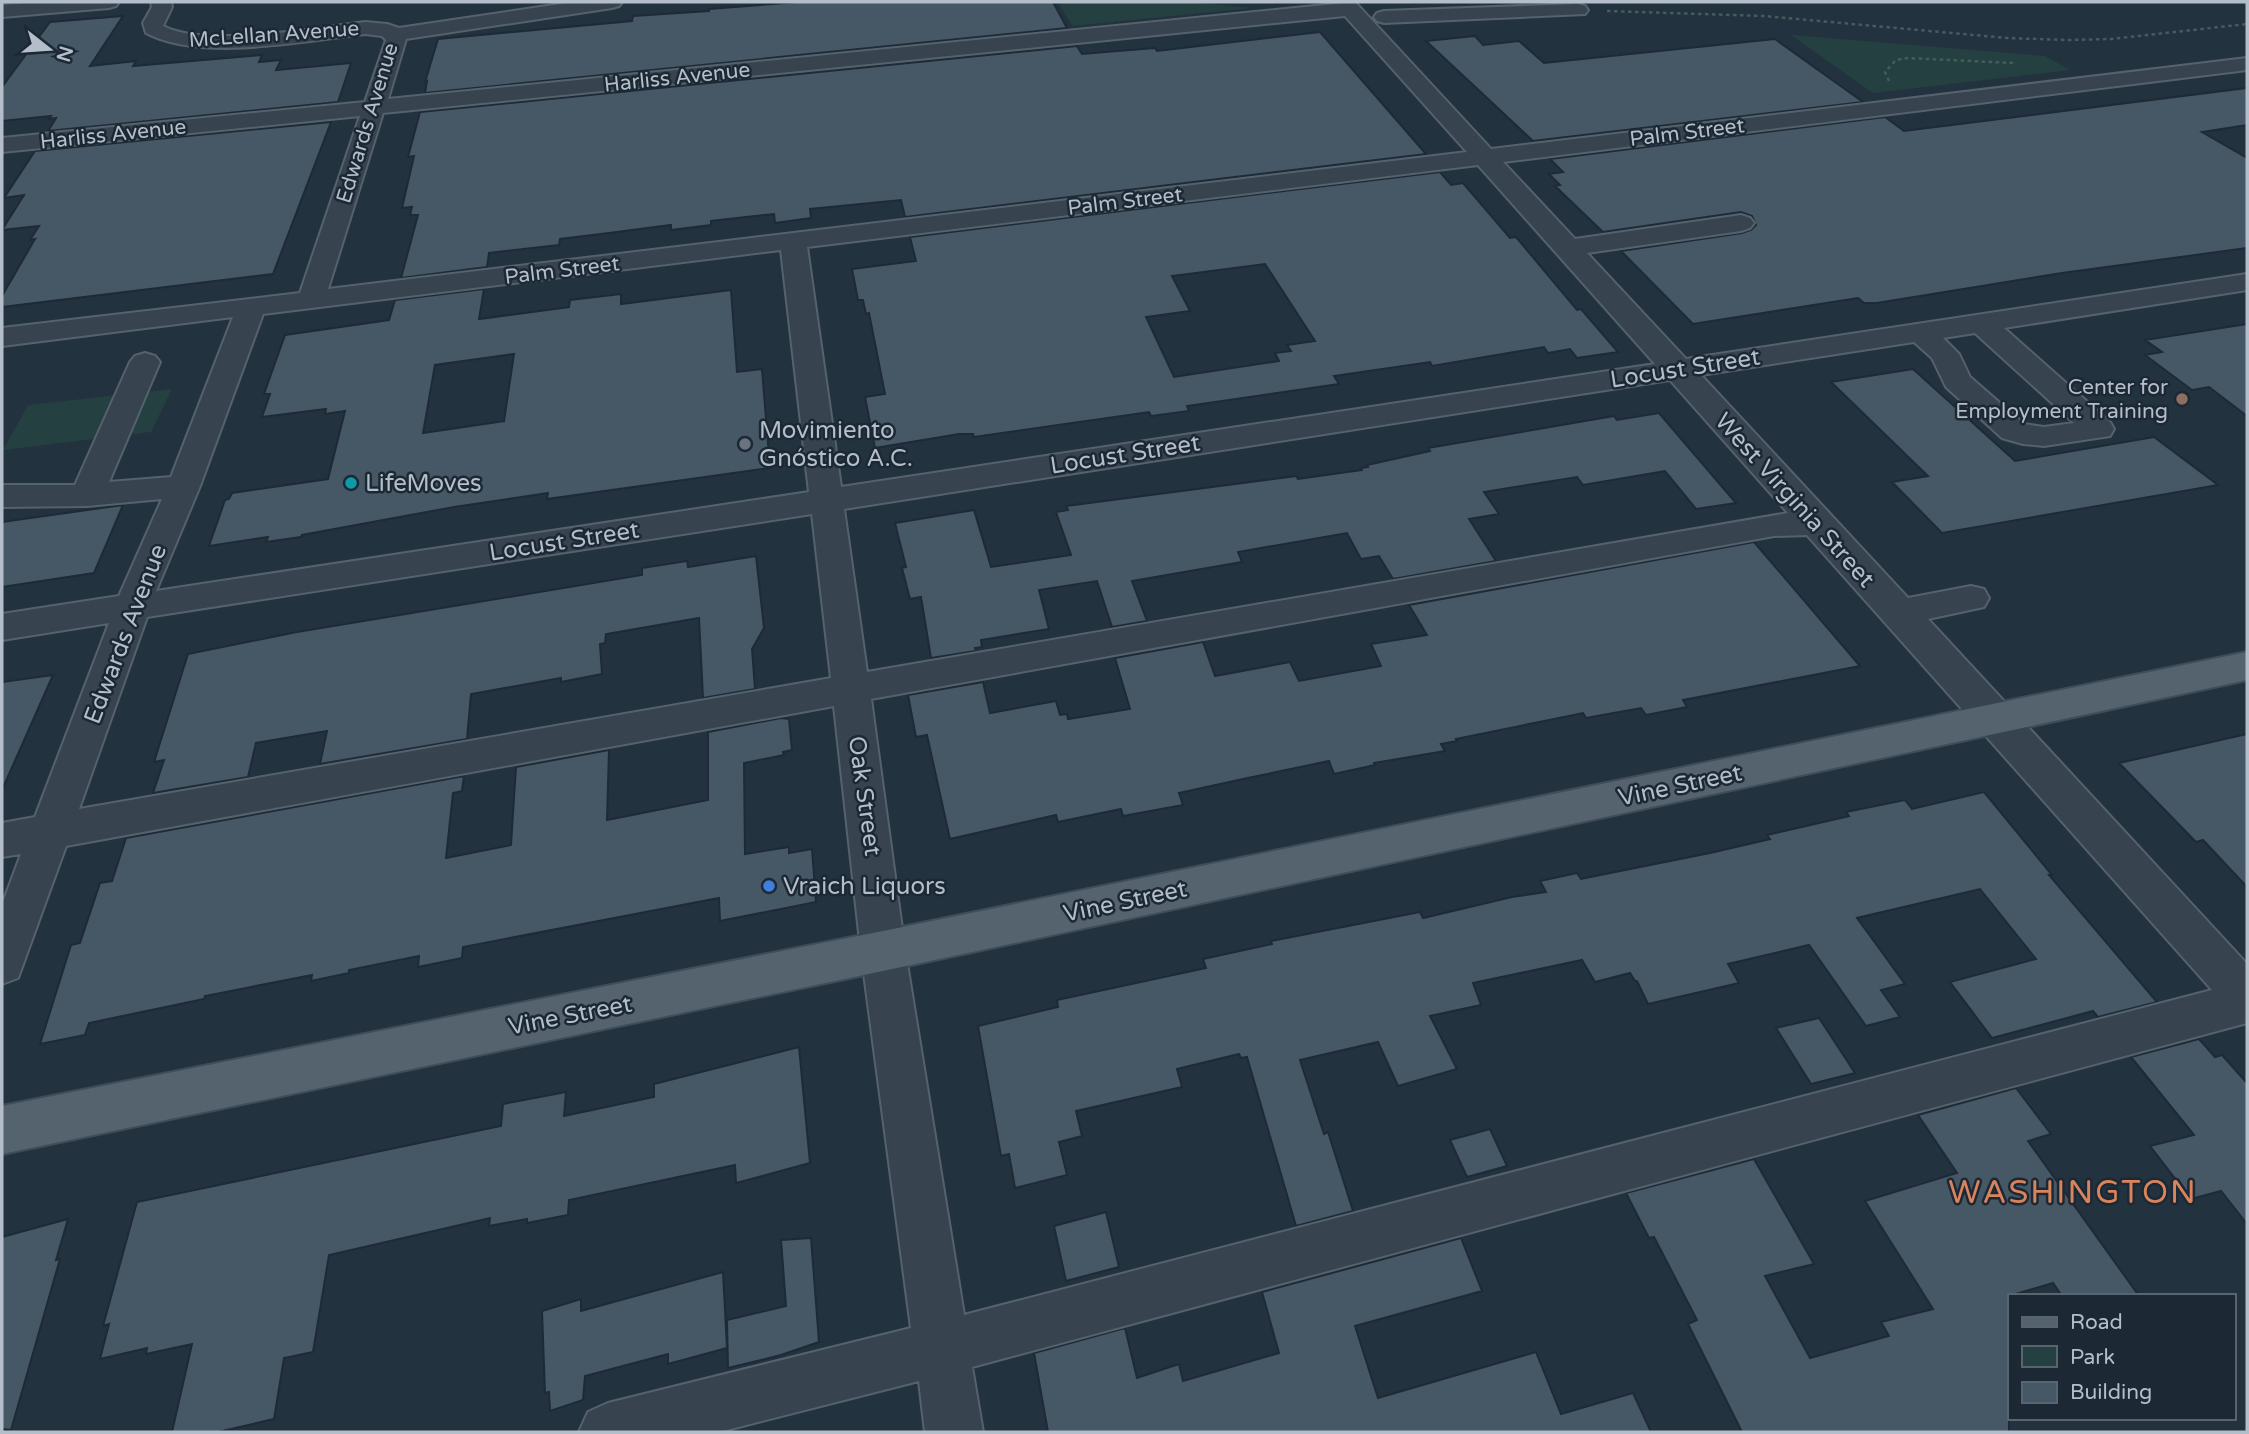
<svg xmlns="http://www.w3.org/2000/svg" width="2249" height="1434" font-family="'Varela Round',sans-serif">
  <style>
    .green { fill: #254040 }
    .building { fill: #465865; stroke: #1e2b36; stroke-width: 2; fill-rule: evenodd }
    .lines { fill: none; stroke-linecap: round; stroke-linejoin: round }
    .minor-casing { stroke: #55616d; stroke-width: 4 }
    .major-casing { stroke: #404d58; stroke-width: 4 }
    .path { stroke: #435c5c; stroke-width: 2.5; stroke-dasharray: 3.5 3.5; stroke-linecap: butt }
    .minor { fill: #37444f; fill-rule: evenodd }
    .major { fill: #55636f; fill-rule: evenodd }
    .education-dot { fill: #8d6e63; stroke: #1c2934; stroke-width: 2.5 }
    .worship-dot { fill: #6b7280; stroke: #1c2934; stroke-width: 2.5 }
    .culture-dot { fill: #0f9aa8; stroke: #1c2934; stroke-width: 2.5 }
    .shop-dot { fill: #3f7fe0; stroke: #1c2934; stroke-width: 2.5 }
    .labels { text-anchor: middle; stroke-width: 5; stroke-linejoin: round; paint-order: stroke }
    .far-street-label { font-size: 21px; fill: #b3beca; stroke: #1c2934 }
    .far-poi-label { font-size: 21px; fill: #b3beca; stroke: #1c2934; text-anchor: end }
    .street-label { font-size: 24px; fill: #b3beca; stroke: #1c2934 }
    .poi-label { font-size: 24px; fill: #b3beca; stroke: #1c2934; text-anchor: start }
    .near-neighbourhood-label { font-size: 32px; letter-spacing: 2px; fill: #da845d; stroke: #1c2934 }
  </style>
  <rect width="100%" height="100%" fill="#23323f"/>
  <path class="green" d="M 1058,2 L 1194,2 L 1252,8 L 1072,26 Z
    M 1791,35 L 2045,56 L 2070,70 L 1873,93 Z
    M 172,389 L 151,432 L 3,450 L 28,405 Z"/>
  <path class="building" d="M 798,2 L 1053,2 L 1067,28 L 425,93 L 427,81 L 425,82 L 438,39 L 632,21 L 633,16 L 709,11 L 709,9 Z
    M 123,16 L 90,66 L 136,61 L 133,66 L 262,55 L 259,62 L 281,60 L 276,70 L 351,63 L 338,102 L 48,131 L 56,118 L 49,119 L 51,116 L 2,121 L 2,87 L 50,22 Z
    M 1320,32 L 1426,154 L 905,217 L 901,200 L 810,209 L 811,218 L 775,223 L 774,214 L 711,221 L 711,225 L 671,230 L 671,225 L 609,233 L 560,239 L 559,245 L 489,253 L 487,267 L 401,278 L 418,215 L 410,215 L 412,207 L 402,208 L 414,156 L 408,157 L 420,112 L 1077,46 L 1082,54 L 1155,48 L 1157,51 Z
    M 1475,36 L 1483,45 L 1519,41 L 1544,63 L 1775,39 L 1863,102 L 1533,141 L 1426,41 Z
    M 2247,88 L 2247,125 L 2202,132 L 2247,158 L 2247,248 L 2062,273 L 1877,303 L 1864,303 L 1858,298 L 1693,324 L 1621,251 L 1742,233 L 1751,230 L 1756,225 L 1752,216 L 1741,212 L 1603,232 L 1555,186 L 1560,185 L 1549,174 L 1563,172 L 1550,159 L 1885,117 L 1904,131 Z
    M 331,122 L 273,274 L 2,307 L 2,296 L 35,239 L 30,240 L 39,226 L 2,230 L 24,195 L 4,198 L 35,151 Z
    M 1440,172 L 1451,185 L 1463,183 L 1510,238 L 1516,237 L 1577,310 L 1581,309 L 1618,352 L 1577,358 L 1570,349 L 1548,353 L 1544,347 L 1432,366 L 1430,362 L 1334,376 L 1339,384 L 1187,406 L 1189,411 L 1151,416 L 1149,412 L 974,437 L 973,434 L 959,434 L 875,448 L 865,397 L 885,394 L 869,313 L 866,314 L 863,300 L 858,300 L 852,269 L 916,261 L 910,237 ZM 1265,264 L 1315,341 L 1287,345 L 1291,351 L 1275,353 L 1279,361 L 1174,377 L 1146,317 L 1190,311 L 1172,276 Z
    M 484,289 L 479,319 L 569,307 L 570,300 L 621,294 L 621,304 L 731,290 L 737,372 L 762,369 L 770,468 L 547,499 L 548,493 L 454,507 L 302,535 L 301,537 L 266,542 L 268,537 L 209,546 L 225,500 L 229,499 L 232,493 L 328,479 L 345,411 L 325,414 L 326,409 L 262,417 L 270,394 L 264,394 L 285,335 L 389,320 L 395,300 ZM 514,354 L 504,421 L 423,433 L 435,365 Z
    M 2247,324 L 2247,416 L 2209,387 L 2192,390 L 2145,355 L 2162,352 L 2145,340 Z
    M 1913,369 L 2015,461 L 2154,437 L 2218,485 L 1942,533 L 1892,482 L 1928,476 L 1831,382 Z
    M 1659,413 L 1736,503 L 1696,509 L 1665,471 L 1583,485 L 1577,477 L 1484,492 L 1499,514 L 1469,519 L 1496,561 L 1393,579 L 1379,556 L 1361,559 L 1347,533 L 1238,552 L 1242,562 L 1132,581 L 1147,621 L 1112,627 L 1097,581 L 1039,590 L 1049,629 L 981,640 L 982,647 L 975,648 L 976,651 L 931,658 L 921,597 L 910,599 L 902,568 L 906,567 L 895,523 L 974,510 L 991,567 L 1071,555 L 1056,512 L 1068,510 L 1066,506 L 1296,476 L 1298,479 L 1362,470 L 1361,468 L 1368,467 L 1367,465 L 1430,451 L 1428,448 L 1614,416 L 1617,420 Z
    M 123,505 L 94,573 L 2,587 L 2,522 Z
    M 1754,542 L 1860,666 L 1683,700 L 1687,707 L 1646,715 L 1641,708 L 1586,718 L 1583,713 L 1456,739 L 1457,741 L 1441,744 L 1445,751 L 1374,763 L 1375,765 L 1334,774 L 1329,761 L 1243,779 L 1179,793 L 1183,805 L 1123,816 L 1121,809 L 1058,822 L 1056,815 L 950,839 L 927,735 L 916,737 L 908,695 L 983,682 L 990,713 L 1056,701 L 1060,715 L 1067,714 L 1068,719 L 1130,709 L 1115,658 L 1203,642 L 1215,676 L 1290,662 L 1299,681 L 1381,666 L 1371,644 L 1427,635 L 1409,605 Z
    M 756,556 L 764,628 L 752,649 L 755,689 L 703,698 L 699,618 L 606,634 L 605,643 L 600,644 L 602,674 L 561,682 L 561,678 L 471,694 L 467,739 L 320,764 L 327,731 L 256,743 L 248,777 L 153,793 L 164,760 L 154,762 L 188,654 L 297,632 L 642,575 L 642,568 L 687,561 L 688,567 Z
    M 53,675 L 2,790 L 2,682 Z
    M 781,718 L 789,719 L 792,750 L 783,752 L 784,755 L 744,763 L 745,854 L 789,847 L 789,853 L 812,849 L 816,902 L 720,921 L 719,898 L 463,947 L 462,958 L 418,967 L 419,956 L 349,970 L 349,973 L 311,981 L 312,975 L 205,996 L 204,999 L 89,1023 L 85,1035 L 40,1044 L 71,945 L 80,943 L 100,883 L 112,881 L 126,838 L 464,776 L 462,791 L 453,793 L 446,858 L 511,845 L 516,767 L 609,750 L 607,820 L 708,800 L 708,732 Z
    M 2247,734 L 2247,887 L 2203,840 L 2196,842 L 2119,763 Z
    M 1984,792 L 2052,875 L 2049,875 L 2157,1002 L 2098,1017 L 2093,1011 L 1992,1038 L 1950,982 L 2036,959 L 1980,889 L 1857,918 L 1905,984 L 1881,990 L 1900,1017 L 1866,1026 L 1809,945 L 1728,964 L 1739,983 L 1648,1004 L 1637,981 L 1635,981 L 1630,973 L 1595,982 L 1582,960 L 1473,983 L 1481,1005 L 1430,1016 L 1457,1069 L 1398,1086 L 1378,1042 L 1300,1060 L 1324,1134 L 1328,1132 L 1353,1211 L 1296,1226 L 1247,1057 L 1241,1058 L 1239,1054 L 1177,1069 L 1182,1087 L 1076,1111 L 1082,1136 L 1059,1142 L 1067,1175 L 1015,1188 L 1009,1154 L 1001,1156 L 978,1026 L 1058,1007 L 1057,1000 L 1206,968 L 1203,959 L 1272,944 L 1271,941 L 1420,912 L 1423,918 L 1512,897 L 1546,892 L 1540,881 L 1577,873 L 1581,879 L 1710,853 L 1770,839 L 1767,835 L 1849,816 L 1846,812 L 1905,800 L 1912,809 Z
    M 1819,1018 L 1855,1073 L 1811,1084 L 1776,1028 Z
    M 2199,1039 L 2215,1057 L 2222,1055 L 2247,1083 L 2247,1224 L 2221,1191 L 2191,1199 L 2150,1146 L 2194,1135 L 2131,1057 Z
    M 799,1047 L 810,1163 L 736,1183 L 735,1165 L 569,1200 L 568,1215 L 527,1223 L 527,1219 L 489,1226 L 490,1218 L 329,1255 L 313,1352 L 284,1358 L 274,1419 L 218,1432 L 172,1432 L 192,1344 L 146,1354 L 147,1348 L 100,1359 L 109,1324 L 103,1326 L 137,1202 L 501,1126 L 503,1104 L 566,1092 L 564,1116 L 654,1097 L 654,1084 Z
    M 2016,1088 L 2051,1134 L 2028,1141 L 2139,1296 L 2062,1296 L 2053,1283 L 2009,1296 L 2009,1432 L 1742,1432 L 1688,1324 L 1697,1320 L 1654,1237 L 1649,1238 L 1626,1193 L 1754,1159 L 1814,1264 L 1765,1276 L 1810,1358 L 1889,1336 L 1881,1322 L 1933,1309 L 1865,1201 L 1957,1173 L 1918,1115 Z
    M 1490,1129 L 1507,1166 L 1467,1177 L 1450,1140 Z
    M 1106,1212 L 1119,1267 L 1066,1281 L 1054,1226 Z
    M 68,1219 L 56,1260 L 60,1259 L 11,1430 L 2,1429 L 2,1237 Z
    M 811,1238 L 819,1342 L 781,1355 L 728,1368 L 727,1320 L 786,1306 L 781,1240 Z
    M 1461,1238 L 1482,1291 L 1355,1326 L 1378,1398 L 1536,1352 L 1561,1414 L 1633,1393 L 1651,1432 L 1048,1432 L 1034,1353 L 1125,1328 L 1137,1378 L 1179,1364 L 1183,1381 L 1279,1353 L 1262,1292 Z
    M 723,1272 L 727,1348 L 668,1364 L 668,1354 L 585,1376 L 583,1400 L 550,1411 L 549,1392 L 545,1393 L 542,1311 L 581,1299 L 581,1311 Z"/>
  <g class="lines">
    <g class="minor-casing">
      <path id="minor" d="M 41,2 L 119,2 L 116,6 L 109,8 L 2,17 L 2,5 Z
        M 151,2 L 171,2 L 172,7 L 163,26 C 205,48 316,28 365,22 L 387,24 L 399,28 L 574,2 L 622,2 L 619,6 L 612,8 L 406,39 L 388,99 L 1355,2 L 1491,149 L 2247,58 L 2247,70 L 1503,162 L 1575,239 L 1741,215 L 1750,218 L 1754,223 L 1750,228 L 1741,231 L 1587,253 L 1686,359 L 2247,274 L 2247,290 L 2004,328 L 2110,422 L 2114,429 L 2110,436 L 2044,446 L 2023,444 L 2002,438 L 1946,387 L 1932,358 L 1914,342 L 1701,375 L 1908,598 L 1971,586 L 1984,589 L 1989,598 L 1984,607 L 1928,619 L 2247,964 L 2247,1023 L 972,1367 L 983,1432 L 925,1432 L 919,1381 L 719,1432 L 579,1432 L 588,1412 L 608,1403 L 911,1328 L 861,951 L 834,706 L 66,846 L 18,978 L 2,984 L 2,905 L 21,854 L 2,857 L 2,823 L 35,817 L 109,623 L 2,640 L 2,614 L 119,596 L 162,499 L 87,506 L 2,507 L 2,485 L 75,485 L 130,362 L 135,356 L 145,353 L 155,356 L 160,362 L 109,482 L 171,477 L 233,317 L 2,346 L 2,328 L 300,293 L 360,116 L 2,152 L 2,138 L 365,102 L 386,40 L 382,36 L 365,34 C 304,41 200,62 146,33 L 143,23 L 152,7 ZM 1345,16 L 1467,152 L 328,289 L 383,113 ZM 1478,165 L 1655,364 L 841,487 L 807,247 ZM 781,250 L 809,492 L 156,591 L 200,486 L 263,314 ZM 1975,333 L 2074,423 L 2044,427 L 2024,424 L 1970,377 L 1959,354 L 1943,338 ZM 1670,380 L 1788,513 L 867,672 L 844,509 ZM 812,514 L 831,678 L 79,809 L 147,617 ZM 1807,535 L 2212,990 L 964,1315 L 905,951 L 871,699 L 1774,536 Z
        M 1578,4 L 1585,6 L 1588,10 L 1585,14 L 1384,23 L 1377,21 L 1374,17 L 1377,13 L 1384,11 Z"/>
    </g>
    <g class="major-casing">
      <path id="major" d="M 2247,652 L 2247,680 L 883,971 L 2,1154 L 2,1106 L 883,931 Z"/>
    </g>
    <path class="path" d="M 1607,11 L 1764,16 L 2007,38 L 2067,40 L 2111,39 L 2247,24
      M 1889,81 L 1885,72 L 1896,60 L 1907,58 L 2013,63"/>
    <use href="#minor" class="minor"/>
    <use href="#major" class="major"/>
  </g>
  <circle class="education-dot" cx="2182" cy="399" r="7"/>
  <circle class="worship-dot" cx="745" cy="444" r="7"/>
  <circle class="culture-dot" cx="351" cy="483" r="7"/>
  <circle class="shop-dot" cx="769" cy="886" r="7"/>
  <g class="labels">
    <g class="far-street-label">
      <text transform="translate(274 34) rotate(-4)" y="7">McLellan Avenue</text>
      <text transform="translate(677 77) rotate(-6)" y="7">Harliss Avenue</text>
      <text transform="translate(367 123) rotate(-73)" y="7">Edwards Avenue</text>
      <text transform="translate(1687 132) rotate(-7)" y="7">Palm Street</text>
      <text transform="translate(113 134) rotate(-6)" y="7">Harliss Avenue</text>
      <text transform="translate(1125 201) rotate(-7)" y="7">Palm Street</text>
      <text transform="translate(562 270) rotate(-7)" y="7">Palm Street</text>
    </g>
    <g class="far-poi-label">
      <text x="2168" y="394">Center for<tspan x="2168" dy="24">Employment Training</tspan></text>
    </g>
    <g class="street-label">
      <text transform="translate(1685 368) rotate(-9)" y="8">Locust Street</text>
      <text transform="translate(1125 454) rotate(-9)" y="8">Locust Street</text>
      <text transform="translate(1795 500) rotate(48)" y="8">West Virginia Street</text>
      <text transform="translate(564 541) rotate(-9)" y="8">Locust Street</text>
      <text transform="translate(125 634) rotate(-69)" y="8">Edwards Avenue</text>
      <text transform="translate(1680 785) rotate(-12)" y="8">Vine Street</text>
      <text transform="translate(865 796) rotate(82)" y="8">Oak Street</text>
      <text transform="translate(1125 901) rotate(-12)" y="8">Vine Street</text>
      <text transform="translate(570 1015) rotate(-11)" y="8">Vine Street</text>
    </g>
    <g class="poi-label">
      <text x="759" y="438">Movimiento<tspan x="759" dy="28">Gnóstico A.C.</tspan></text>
      <text x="365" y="491">LifeMoves</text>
      <text x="783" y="894">Vraich Liquors</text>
    </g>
    <g class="near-neighbourhood-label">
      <text x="2073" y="1203">WASHINGTON</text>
    </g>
  </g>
  <rect width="2249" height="1434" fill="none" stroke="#b3beca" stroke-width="7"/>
  <rect x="2008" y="1294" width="228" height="126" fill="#1c2934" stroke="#586570" stroke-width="2"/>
  <rect x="2022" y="1317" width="35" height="10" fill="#55636f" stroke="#586570" stroke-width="2"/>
  <text x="2070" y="1329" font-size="21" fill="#b3beca">Road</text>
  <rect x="2022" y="1346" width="35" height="21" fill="#254040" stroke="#586570" stroke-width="2"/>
  <text x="2070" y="1364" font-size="21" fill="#b3beca">Park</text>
  <rect x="2022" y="1382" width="35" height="21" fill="#465865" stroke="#586570" stroke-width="2"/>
  <text x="2070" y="1399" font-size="21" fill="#b3beca">Building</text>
  <g transform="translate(49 49) rotate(107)" stroke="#1c2934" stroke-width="5" paint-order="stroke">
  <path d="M0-5L12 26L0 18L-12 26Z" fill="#b3beca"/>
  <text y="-10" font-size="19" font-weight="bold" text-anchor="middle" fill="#b3beca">N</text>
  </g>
</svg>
